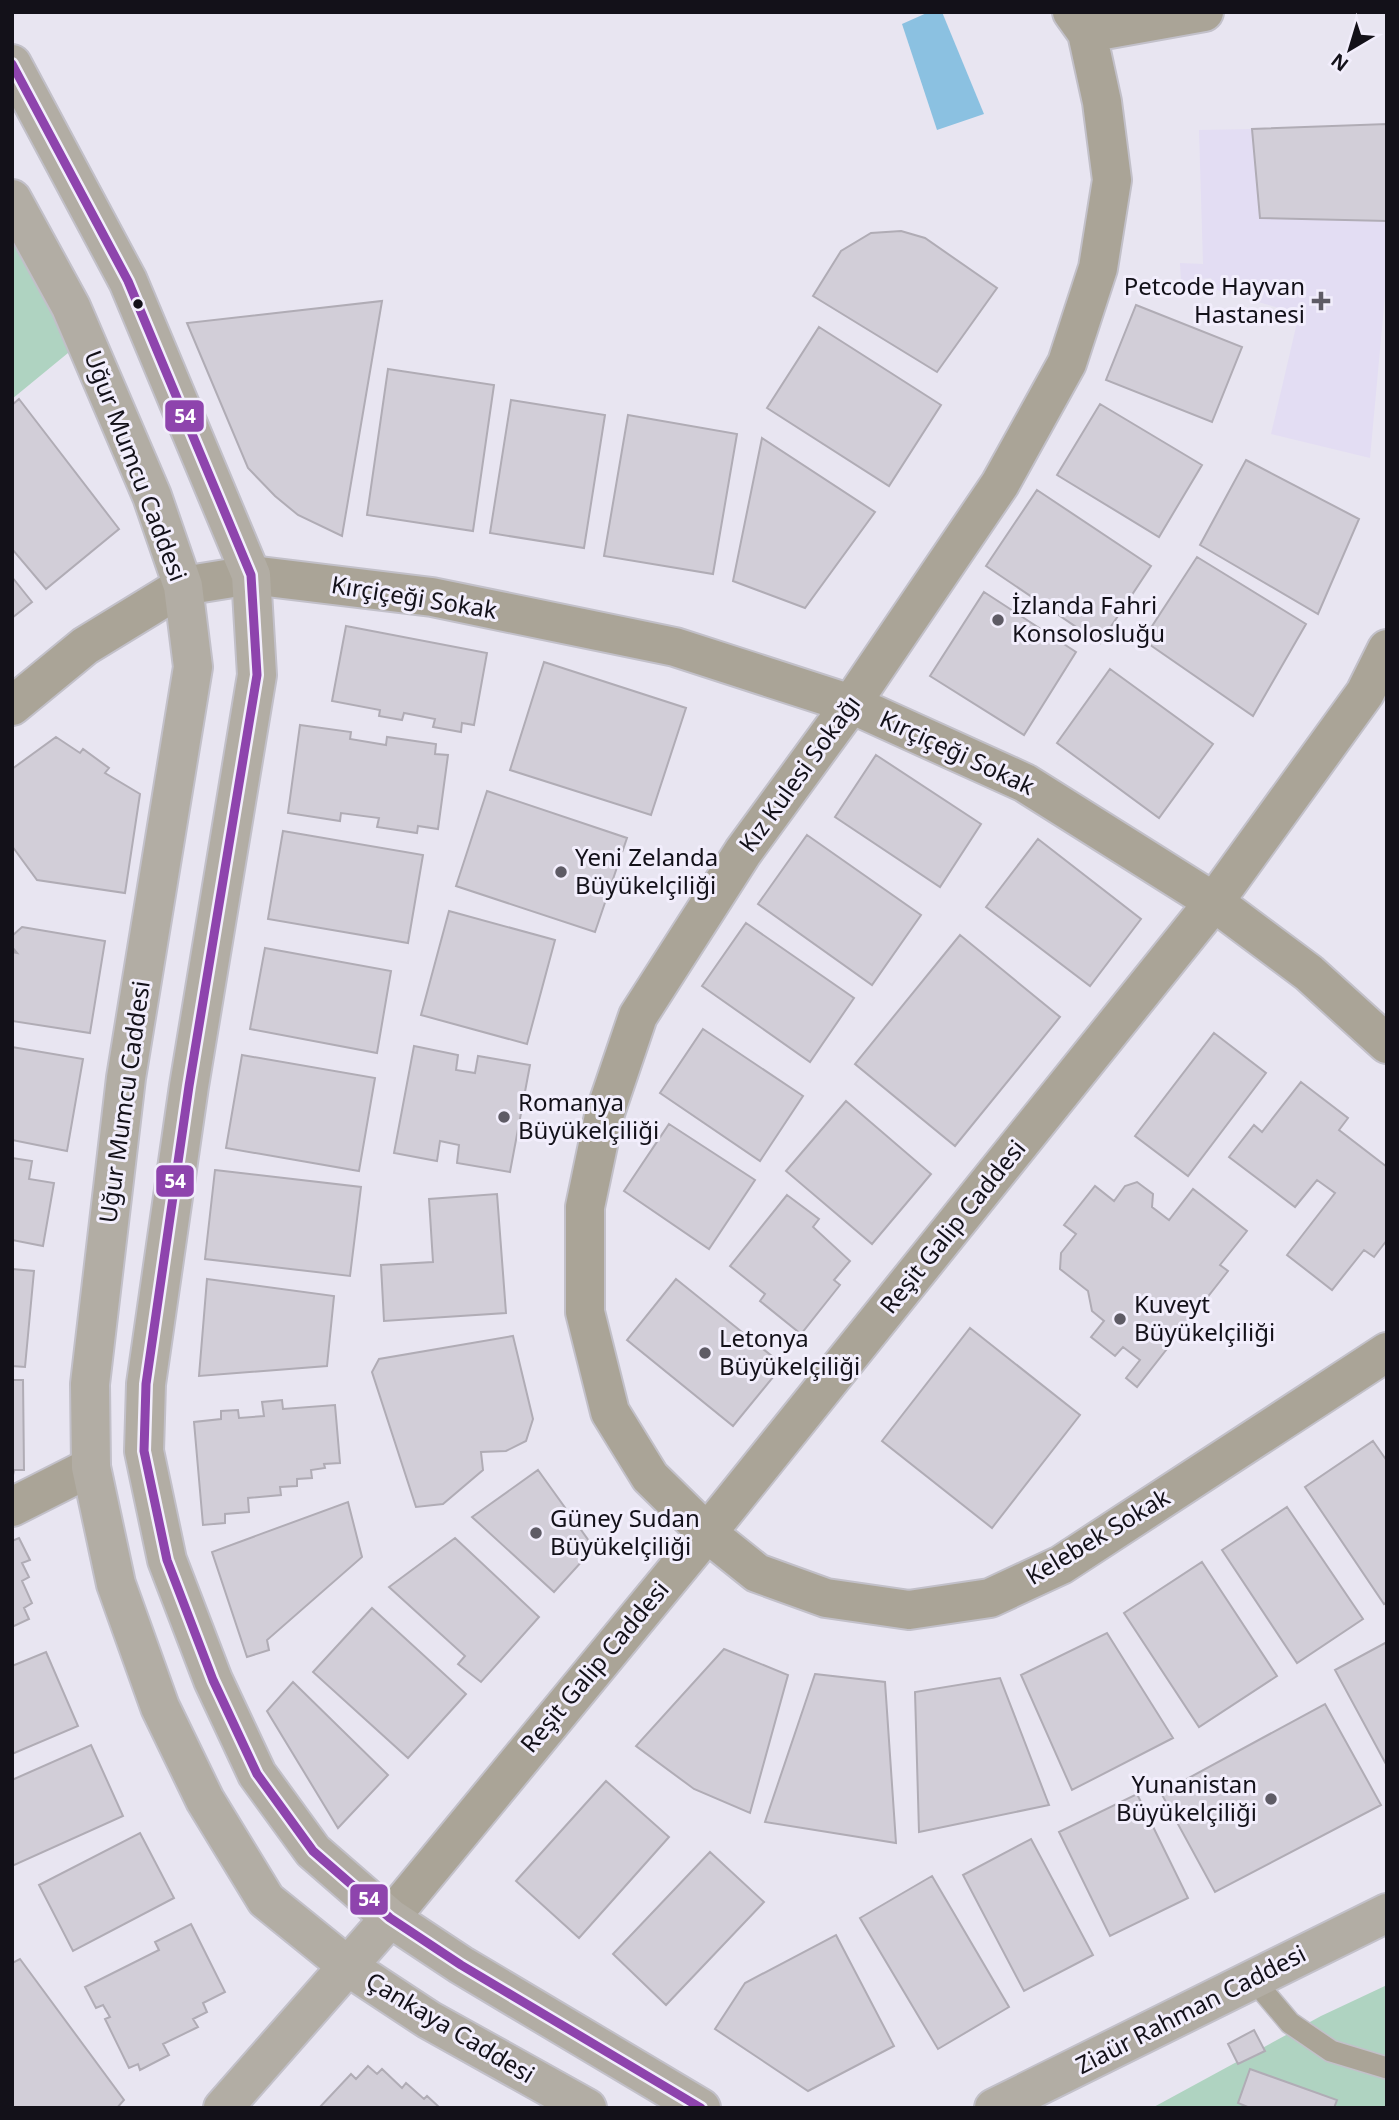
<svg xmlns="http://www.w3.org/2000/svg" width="1399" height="2120" font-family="'Noto Sans',sans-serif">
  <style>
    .built { fill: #e3ddf3 }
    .green { fill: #afd3c1 }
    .water { fill: #8bc1e1 }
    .building { fill: #d2ced8; stroke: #b0acb5; stroke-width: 2 }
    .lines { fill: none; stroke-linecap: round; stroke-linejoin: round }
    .service-casing { stroke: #c2c0c9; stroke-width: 24 }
    .minor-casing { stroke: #c2c0c9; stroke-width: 42 }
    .tertiary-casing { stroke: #c2c0c9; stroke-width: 42 }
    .secondary-casing { stroke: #c2c0c9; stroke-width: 42 }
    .service { stroke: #aaa497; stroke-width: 21 }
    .minor { stroke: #aaa497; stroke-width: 38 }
    .tertiary { stroke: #aaa497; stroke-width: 38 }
    .secondary { stroke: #b2ada4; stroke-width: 38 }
    .bus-1-casing { stroke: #f2eefc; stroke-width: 14 }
    .bus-1 { stroke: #8e44ad; stroke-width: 9 }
    .poi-dot { fill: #5e5b65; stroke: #f2eefc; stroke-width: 2.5 }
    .bus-dot { fill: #131119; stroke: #f2eefc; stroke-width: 2.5 }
    .labels { text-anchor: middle; stroke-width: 6; stroke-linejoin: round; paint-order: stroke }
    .poi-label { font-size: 24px; fill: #131119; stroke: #f2eefc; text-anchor: start }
    .street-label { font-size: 24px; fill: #131119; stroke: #f2eefc }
    .line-badge { stroke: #f2eefc; stroke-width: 2.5 }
    .badge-label { font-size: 19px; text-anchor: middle; font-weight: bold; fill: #fff }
  </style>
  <rect width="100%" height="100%" fill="#e8e5f1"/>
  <path class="built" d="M 1252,129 L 1260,218 L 1387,221 L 1387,274 L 1370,458 L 1271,434 L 1299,314 L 1214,289 L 1211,278 L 1181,281 L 1180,263 L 1203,264 L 1199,130 Z"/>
  <path class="green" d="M 30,231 L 85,339 L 12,399 L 12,241 Z
    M 1387,1985 L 1387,2108 L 1152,2108 L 1321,2016 Z"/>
  <path class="water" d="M 929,12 L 942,12 L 984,114 L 937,130 L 902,24 Z"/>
  <path class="building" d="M 1387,124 L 1387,221 L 1260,218 L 1252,129 Z
    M 901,231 L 925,238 L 997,288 L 937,372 L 813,296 L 841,251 L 871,233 Z
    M 382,301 L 342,536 L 298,515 L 275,496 L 248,468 L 187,323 Z
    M 1136,305 L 1242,347 L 1212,422 L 1106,380 Z
    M 819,327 L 941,405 L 889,486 L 767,408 Z
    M 388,369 L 494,385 L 473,531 L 367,515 Z
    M 19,399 L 119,529 L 46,589 L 12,549 L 12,405 Z
    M 511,400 L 605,415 L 584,548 L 490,533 Z
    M 1100,404 L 1202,465 L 1159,537 L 1057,475 Z
    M 628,415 L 737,434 L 713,574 L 604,556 Z
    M 762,438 L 875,512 L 805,608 L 733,581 Z
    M 1246,460 L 1359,519 L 1318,614 L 1200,545 Z
    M 1037,490 L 1151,566 L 1100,643 L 986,566 Z
    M 1197,557 L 1306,624 L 1253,716 L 1143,640 Z
    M 12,577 L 32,602 L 12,618 Z
    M 984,592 L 1076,652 L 1024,735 L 930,676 Z
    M 346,626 L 487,653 L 474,725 L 462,723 L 461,732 L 433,727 L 435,719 L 404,713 L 402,720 L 379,716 L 380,710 L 332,701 Z
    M 544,662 L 686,708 L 651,815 L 510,770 Z
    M 1110,669 L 1213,744 L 1159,818 L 1057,743 Z
    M 300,725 L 351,732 L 350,739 L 386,745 L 387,737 L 436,744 L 435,754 L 448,755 L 438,829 L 418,826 L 417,833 L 377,827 L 379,818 L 341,813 L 340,821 L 288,813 Z
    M 56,737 L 80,753 L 83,749 L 109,768 L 105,773 L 140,794 L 125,893 L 37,880 L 12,846 L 12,769 Z
    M 876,755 L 981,824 L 940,887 L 835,817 Z
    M 487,791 L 627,838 L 595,932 L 456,886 Z
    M 283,831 L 423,855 L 408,943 L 268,919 Z
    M 807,835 L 921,915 L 872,985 L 758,904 Z
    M 1038,839 L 1141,919 L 1090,986 L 986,907 Z
    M 449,911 L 555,940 L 527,1044 L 421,1015 Z
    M 746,923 L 854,998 L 810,1062 L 702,986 Z
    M 22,927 L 105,941 L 90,1033 L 12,1021 L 12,952 L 17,953 L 12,947 L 12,936 Z
    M 960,935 L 1060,1017 L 955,1146 L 855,1064 Z
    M 265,948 L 391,971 L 377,1053 L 250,1029 Z
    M 703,1029 L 803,1096 L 760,1161 L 660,1093 Z
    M 1214,1033 L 1266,1073 L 1188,1176 L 1135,1136 Z
    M 414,1046 L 458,1055 L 456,1070 L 475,1073 L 478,1056 L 530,1065 L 510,1172 L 457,1163 L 459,1145 L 440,1141 L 437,1161 L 394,1153 Z
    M 12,1047 L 83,1059 L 67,1151 L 12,1140 Z
    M 242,1055 L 375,1078 L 359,1171 L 226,1148 Z
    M 1301,1082 L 1348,1118 L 1339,1130 L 1387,1167 L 1387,1240 L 1374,1257 L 1364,1250 L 1332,1290 L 1287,1255 L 1335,1193 L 1317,1180 L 1295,1207 L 1229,1157 L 1254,1125 L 1262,1132 Z
    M 846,1101 L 931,1174 L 872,1244 L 786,1171 Z
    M 669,1124 L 755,1180 L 709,1249 L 624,1191 Z
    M 12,1158 L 32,1161 L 29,1179 L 54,1183 L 43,1246 L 12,1240 Z
    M 215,1170 L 361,1187 L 350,1276 L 205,1259 Z
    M 1137,1182 L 1153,1194 L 1152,1207 L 1169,1220 L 1193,1189 L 1247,1231 L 1220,1265 L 1228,1271 L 1137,1387 L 1126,1378 L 1140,1360 L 1123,1347 L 1115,1356 L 1091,1337 L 1104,1321 L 1092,1311 L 1088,1291 L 1060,1269 L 1061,1253 L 1076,1234 L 1064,1225 L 1095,1186 L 1114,1201 L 1125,1186 Z
    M 497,1194 L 506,1313 L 384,1321 L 381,1265 L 433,1262 L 429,1199 Z
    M 787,1195 L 819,1219 L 813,1227 L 850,1261 L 834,1280 L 840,1285 L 801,1334 L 760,1301 L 765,1294 L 730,1266 Z
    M 12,1269 L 34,1271 L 25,1367 L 12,1366 Z
    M 207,1279 L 334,1296 L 327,1366 L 199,1376 Z
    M 676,1279 L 783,1365 L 733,1426 L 627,1340 Z
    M 970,1328 L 1080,1415 L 992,1528 L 882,1441 Z
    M 513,1336 L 533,1419 L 526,1441 L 506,1451 L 481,1452 L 483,1470 L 443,1504 L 416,1507 L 372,1372 L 379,1359 Z
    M 12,1380 L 23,1380 L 24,1470 L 14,1470 L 12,1480 Z
    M 282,1400 L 283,1409 L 335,1405 L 340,1463 L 324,1464 L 325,1468 L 311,1470 L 312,1478 L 297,1479 L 297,1486 L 280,1487 L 281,1495 L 248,1498 L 249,1512 L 225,1514 L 225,1523 L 203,1525 L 194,1422 L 221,1419 L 221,1411 L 238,1410 L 239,1418 L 264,1416 L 262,1402 Z
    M 1373,1441 L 1387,1461 L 1387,1602 L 1384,1604 L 1305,1487 Z
    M 538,1470 L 594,1548 L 554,1592 L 472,1517 Z
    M 348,1502 L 362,1557 L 267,1640 L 269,1650 L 247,1657 L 212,1552 Z
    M 1287,1507 L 1363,1619 L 1297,1663 L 1222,1550 Z
    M 19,1538 L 30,1560 L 22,1563 L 29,1577 L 22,1581 L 32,1603 L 24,1608 L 29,1619 L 12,1627 L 12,1541 Z
    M 455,1538 L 539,1617 L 481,1682 L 458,1664 L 465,1656 L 389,1587 Z
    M 1202,1562 L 1277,1676 L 1199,1727 L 1124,1613 Z
    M 372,1608 L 466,1694 L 408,1758 L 313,1672 Z
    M 1107,1633 L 1173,1738 L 1072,1790 L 1021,1675 Z
    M 1387,1642 L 1387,1766 L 1335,1670 Z
    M 724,1649 L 788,1675 L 750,1813 L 694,1789 L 636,1746 Z
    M 46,1652 L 78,1726 L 12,1754 L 12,1666 Z
    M 815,1674 L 885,1682 L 896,1843 L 765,1822 Z
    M 1000,1678 L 1049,1805 L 919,1832 L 915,1692 Z
    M 293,1682 L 388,1775 L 338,1828 L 267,1711 Z
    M 1325,1704 L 1381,1805 L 1215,1892 L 1161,1793 Z
    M 91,1745 L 123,1816 L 12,1866 L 12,1780 Z
    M 606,1781 L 669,1837 L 579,1938 L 516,1881 Z
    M 1137,1794 L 1188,1898 L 1110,1936 L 1059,1832 Z
    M 140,1833 L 174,1898 L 73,1951 L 39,1885 Z
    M 1031,1839 L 1093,1955 L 1024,1991 L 963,1875 Z
    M 710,1852 L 764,1902 L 666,2005 L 613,1954 Z
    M 932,1876 L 1009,2007 L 938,2049 L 860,1918 Z
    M 191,1924 L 225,1992 L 203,2003 L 207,2012 L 193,2019 L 198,2027 L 163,2044 L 169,2055 L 140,2070 L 138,2064 L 129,2068 L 105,2019 L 110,2017 L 103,2005 L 96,2008 L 85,1987 L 159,1950 L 155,1942 Z
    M 836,1935 L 894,2046 L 808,2091 L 715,2029 L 745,1983 Z
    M 20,1959 L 124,2100 L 117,2108 L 12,2108 L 12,1963 Z
    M 1254,2030 L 1265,2051 L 1238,2064 L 1228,2044 Z
    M 368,2066 L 377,2074 L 382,2069 L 402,2088 L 406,2083 L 424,2099 L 427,2096 L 440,2108 L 319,2108 L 351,2074 L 356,2079 Z
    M 1250,2069 L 1337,2100 L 1334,2108 L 1250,2108 L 1238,2103 Z"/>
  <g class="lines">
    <g class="service-casing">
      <path id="service" d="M 1253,1979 L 1290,2023 L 1331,2051 L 1387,2068"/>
    </g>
    <g class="minor-casing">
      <path id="minor" d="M 1072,12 L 1087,33 L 1102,102 L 1112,180 L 1098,268 L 1067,363 L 1000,484 L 851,704 L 743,852 L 638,1016 L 604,1116 L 585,1207 L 585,1312 L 610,1412 L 650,1477 L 707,1533 L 757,1573 L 826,1598 L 909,1610 L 990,1598 L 1061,1565 L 1387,1352
        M 1087,33 L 1204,12
        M 251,575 L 432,597 L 675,647 L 851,704 L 1025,783 L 1214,902 L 1309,973 L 1387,1044
        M 12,1507 L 91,1467
        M 390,1918 L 707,1533 L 1214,902 L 1365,693 L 1387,649"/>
    </g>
    <g class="tertiary-casing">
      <path id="tertiary" d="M 12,706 L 85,646 L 183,586 L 251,575"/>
    </g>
    <g class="secondary-casing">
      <path id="secondary" d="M 12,64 L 128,281 L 251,575 L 257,675 L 189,1086 L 146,1384 L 144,1451 L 167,1560 L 213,1680 L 257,1774 L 313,1851 L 390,1918 L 461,1965 L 701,2108
        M 12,199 L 71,307 L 152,496 L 183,586 L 193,667 L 126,1078 L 90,1384 L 91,1467 L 116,1584 L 160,1707 L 205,1800 L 266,1900 L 350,1968 L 429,2020 L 587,2108
        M 223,2108 L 390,1918
        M 994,2108 L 1387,1913"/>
    </g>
    <use href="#service" class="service"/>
    <use href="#minor" class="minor"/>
    <use href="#tertiary" class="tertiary"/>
    <use href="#secondary" class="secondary"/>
    <g class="bus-1-casing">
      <path id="bus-1" d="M 12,64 L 128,281 L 251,575 L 257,675 L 189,1086 L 146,1384 L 144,1451 L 167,1560 L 213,1680 L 257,1774 L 313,1851 L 390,1918 L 461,1965 L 701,2108"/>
    </g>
    <use href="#bus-1" class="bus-1"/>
  </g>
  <g class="poi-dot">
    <path d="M1317.5 290.5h7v7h7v7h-7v7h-7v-7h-7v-7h7z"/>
    <circle cx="998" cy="620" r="7"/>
    <circle cx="561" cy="872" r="7"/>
    <circle cx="504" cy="1117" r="7"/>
    <circle cx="1120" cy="1319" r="7"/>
    <circle cx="705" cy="1353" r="7"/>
    <circle cx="536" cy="1533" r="7"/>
    <circle cx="1271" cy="1799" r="7"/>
  </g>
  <circle class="bus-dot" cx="138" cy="304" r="6"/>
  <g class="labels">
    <g class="poi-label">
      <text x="1305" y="295" text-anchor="end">Petcode Hayvan<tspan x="1305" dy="28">Hastanesi</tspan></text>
      <text x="1012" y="614">İzlanda Fahri<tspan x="1012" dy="28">Konsolosluğu</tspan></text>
      <text x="575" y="866">Yeni Zelanda<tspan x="575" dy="28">Büyükelçiliği</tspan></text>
      <text x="518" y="1111">Romanya<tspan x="518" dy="28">Büyükelçiliği</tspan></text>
      <text x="1134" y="1313">Kuveyt<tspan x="1134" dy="28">Büyükelçiliği</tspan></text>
      <text x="719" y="1347">Letonya<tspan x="719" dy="28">Büyükelçiliği</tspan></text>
      <text x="550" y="1527">Güney Sudan<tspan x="550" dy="28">Büyükelçiliği</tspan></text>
      <text x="1257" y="1793" text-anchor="end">Yunanistan<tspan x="1257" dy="28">Büyükelçiliği</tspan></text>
    </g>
    <g class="street-label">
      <text transform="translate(135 466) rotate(69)" y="8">Uğur Mumcu Caddesi</text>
      <text transform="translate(414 598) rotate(9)" y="8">Kırçiçeği Sokak</text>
      <text transform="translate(957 753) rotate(25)" y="8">Kırçiçeği Sokak</text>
      <text transform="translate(800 774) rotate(-54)" y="8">Kız Kulesi Sokağı</text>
      <text transform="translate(125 1102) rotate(-82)" y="8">Uğur Mumcu Caddesi</text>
      <text transform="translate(953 1227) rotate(-51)" y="8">Reşit Galip Caddesi</text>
      <text transform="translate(1098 1537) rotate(-31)" y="8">Kelebek Sokak</text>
      <text transform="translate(595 1667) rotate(-50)" y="8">Reşit Galip Caddesi</text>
      <text transform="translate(1191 2010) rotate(-27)" y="8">Ziaür Rahman Caddesi</text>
      <text transform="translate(450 2028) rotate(31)" y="8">Çankaya Caddesi</text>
    </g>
  </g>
  <g class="line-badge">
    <rect x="164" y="399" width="41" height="34" rx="7" fill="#8e44ad"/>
    <rect x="155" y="1164" width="40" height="34" rx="7" fill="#8e44ad"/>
    <rect x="349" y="1883" width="40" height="33" rx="7" fill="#8e44ad"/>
  </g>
  <g class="badge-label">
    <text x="185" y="423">54</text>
    <text x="175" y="1188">54</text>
    <text x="369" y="1906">54</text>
  </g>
  <rect width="1399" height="2120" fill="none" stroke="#131119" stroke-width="28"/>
  <g transform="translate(1350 49) rotate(218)" stroke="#f2eefc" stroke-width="5" paint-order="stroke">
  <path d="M0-5L12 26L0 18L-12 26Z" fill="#131119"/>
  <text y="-10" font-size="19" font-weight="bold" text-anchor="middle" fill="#131119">N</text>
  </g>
</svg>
